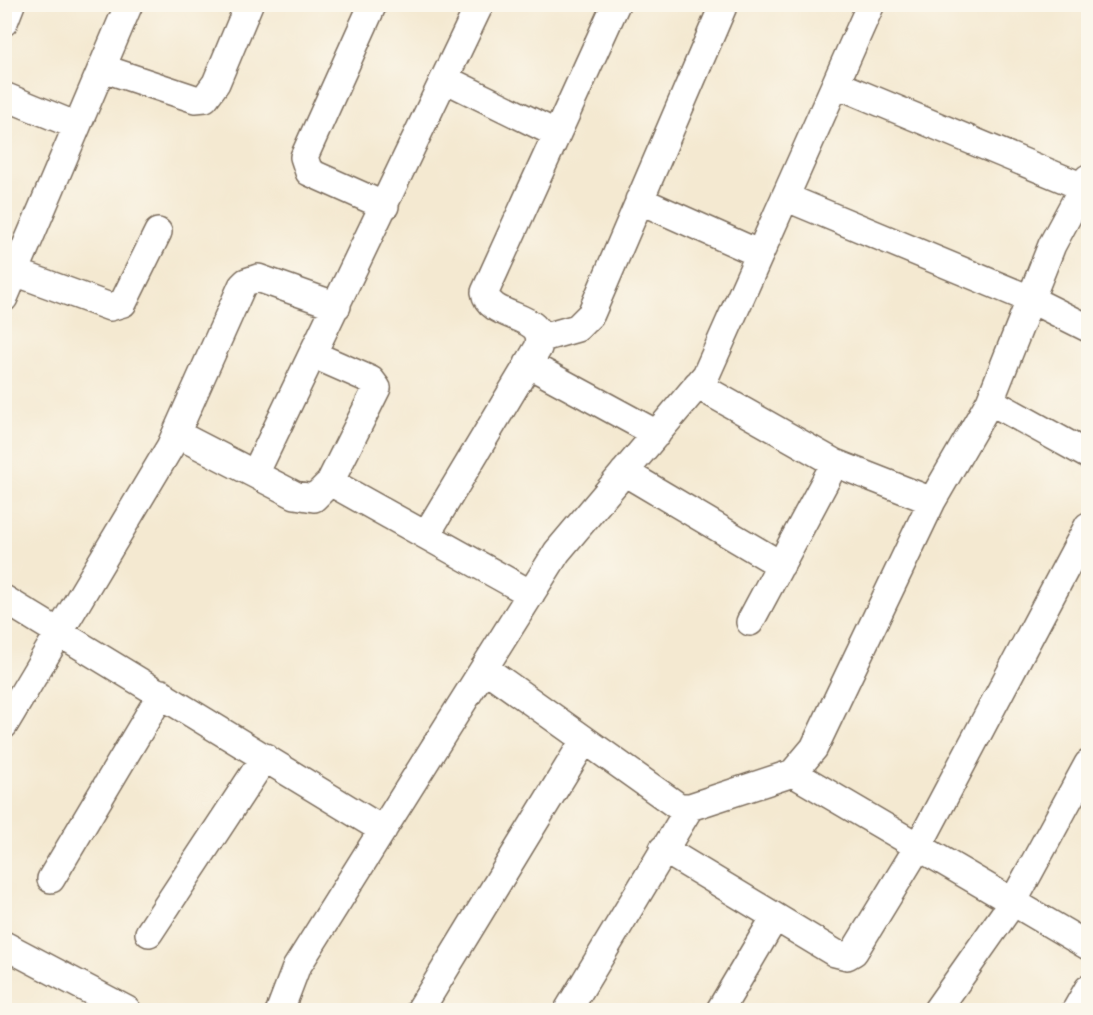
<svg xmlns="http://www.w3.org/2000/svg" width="1093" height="1015" font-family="'Libre Caslon Text',serif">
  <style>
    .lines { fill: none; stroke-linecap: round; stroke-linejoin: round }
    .minor-casing { stroke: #7c6d5d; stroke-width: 30 }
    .minor { stroke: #fff; stroke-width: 27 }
  </style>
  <rect width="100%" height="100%" fill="#fbf7ec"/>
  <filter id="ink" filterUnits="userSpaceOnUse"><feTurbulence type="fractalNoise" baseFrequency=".0167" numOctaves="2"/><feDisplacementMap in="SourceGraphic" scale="12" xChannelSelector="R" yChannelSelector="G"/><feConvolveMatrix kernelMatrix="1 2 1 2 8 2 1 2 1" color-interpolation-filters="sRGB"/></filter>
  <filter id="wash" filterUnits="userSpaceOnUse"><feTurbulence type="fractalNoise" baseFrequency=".008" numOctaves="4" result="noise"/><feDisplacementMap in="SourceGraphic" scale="24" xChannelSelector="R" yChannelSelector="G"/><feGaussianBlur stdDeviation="1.35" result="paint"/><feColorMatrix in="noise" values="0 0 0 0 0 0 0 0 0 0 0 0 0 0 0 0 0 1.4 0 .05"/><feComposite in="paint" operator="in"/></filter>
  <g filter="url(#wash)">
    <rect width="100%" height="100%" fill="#f4e9d1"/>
  </g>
  <g filter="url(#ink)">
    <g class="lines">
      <g class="minor-casing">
        <path id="minor" d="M 373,4 L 304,157 L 309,172 L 385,206
          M 4,22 L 11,4
          M 102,68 L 195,99 L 205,98 L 216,83 L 249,4
          M 445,79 L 557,134
          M 836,84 L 1083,187
          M 4,96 L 77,126
          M 785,197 L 1032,300 L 1088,328
          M 639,200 L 760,254
          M 4,268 L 110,307 L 123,303 L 158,232
          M 4,298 L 129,4
          M 542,338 L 577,328 L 591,314 L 724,4
          M 528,364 L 657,434
          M 697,385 L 835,463 L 932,501
          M 990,401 L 1088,455
          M 177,434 L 295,495 L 314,498 L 330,482 L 377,388 L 371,380 L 314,355
          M 624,472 L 781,565
          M 255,474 L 480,4
          M 330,482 L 531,594
          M 426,535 L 538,348 C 550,312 489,321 485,292 L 616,4
          M 4,599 L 383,830
          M 750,622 L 835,463
          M 484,668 L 679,807 L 690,807 L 793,773 L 814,748 L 932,501 L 990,401 L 1052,245 L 1088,178
          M 4,725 L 170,447 L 242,286 L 246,282 L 258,278 L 337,306
          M 793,773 L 1088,946
          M 663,849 L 835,953 L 847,956 L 854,952 L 918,847 L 1088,526
          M 51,879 L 162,693
          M 149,933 L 265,757
          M 4,945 L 127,1010
          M 280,1010 L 296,968 L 557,552 L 706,375 L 871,4
          M 420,1010 L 584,741
          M 568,1010 L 690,807
          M 720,1010 L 775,917
          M 937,1010 L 1013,902 L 1088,764
          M 1076,1010 L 1088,989"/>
      </g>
      <use href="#minor" class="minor"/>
    </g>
  </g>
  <rect width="1093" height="1015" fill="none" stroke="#fbf7ec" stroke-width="24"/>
</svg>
